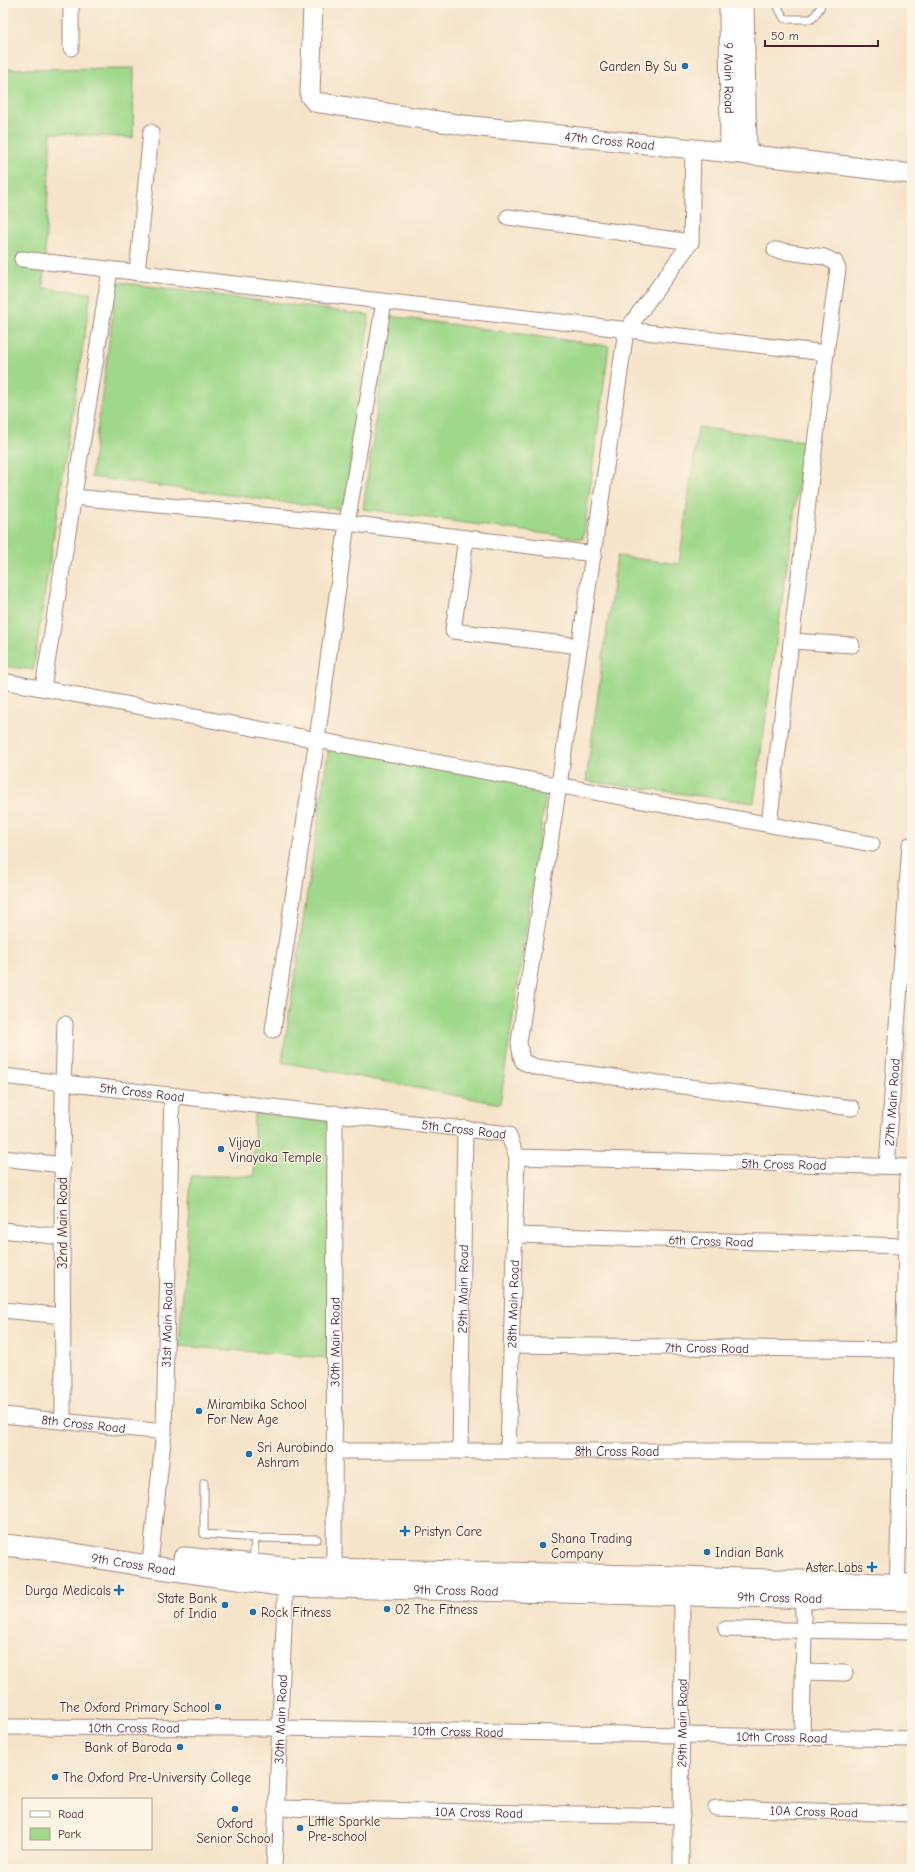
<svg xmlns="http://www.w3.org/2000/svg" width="915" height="1872" font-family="'Comic Neue',sans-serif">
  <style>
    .green { fill: #9fd88a; stroke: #747c5a }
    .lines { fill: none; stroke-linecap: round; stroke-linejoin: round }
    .service-casing { stroke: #a0827a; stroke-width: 9 }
    .minor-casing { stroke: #a0827a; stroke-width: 17 }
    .tertiary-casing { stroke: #a0827a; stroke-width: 21 }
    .secondary-casing { stroke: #a0827a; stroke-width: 23 }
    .service { stroke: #fff; stroke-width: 7 }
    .minor { stroke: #fff; stroke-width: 15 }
    .tertiary { stroke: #fff; stroke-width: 19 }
    .secondary { stroke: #fff; stroke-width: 21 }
    .poi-dot { fill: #1f6fb2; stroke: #fcf5e5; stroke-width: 1.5 }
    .labels { text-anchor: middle; stroke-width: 3; stroke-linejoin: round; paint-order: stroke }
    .poi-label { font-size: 13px; fill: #4a1f2b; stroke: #fcf5e5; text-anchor: start }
    .street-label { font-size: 13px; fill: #4a1f2b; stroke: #fcf5e5 }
  </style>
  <rect width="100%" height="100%" fill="#fcf5e5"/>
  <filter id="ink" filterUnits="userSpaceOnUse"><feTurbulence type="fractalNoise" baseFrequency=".025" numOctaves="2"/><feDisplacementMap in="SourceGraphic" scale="8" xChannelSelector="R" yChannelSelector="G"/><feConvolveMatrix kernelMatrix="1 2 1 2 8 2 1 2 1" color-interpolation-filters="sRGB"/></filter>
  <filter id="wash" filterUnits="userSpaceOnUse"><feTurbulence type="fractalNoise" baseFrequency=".012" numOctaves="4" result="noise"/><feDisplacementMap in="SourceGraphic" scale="16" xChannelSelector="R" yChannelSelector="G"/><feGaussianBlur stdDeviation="0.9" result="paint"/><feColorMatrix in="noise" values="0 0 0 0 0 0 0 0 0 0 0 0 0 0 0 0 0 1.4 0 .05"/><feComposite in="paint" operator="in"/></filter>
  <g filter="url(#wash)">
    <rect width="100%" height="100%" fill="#f6e4ca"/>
    <path class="green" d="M 134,68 L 133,138 L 51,133 L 43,288 L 91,293 L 33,670 L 3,666 L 3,69 Z
      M 117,282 L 369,315 L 344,510 L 91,477 Z
      M 390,316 L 609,346 L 583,539 L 363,509 Z
      M 698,427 L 804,441 L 754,803 L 586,781 L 617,556 L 679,564 Z
      M 329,746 L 547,786 L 500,1104 L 282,1062 Z
      M 254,1113 L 330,1121 L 328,1358 L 179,1346 L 191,1176 L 254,1176 Z"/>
  </g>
  <g filter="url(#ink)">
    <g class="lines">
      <g class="service-casing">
        <path id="service" d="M 777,3 L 778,7 L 784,18 L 788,19 L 812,19 L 820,8 L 821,3
          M 204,1483 L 204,1534 L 255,1538 L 317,1539
          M 253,1563 L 255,1538"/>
      </g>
      <g class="minor-casing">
        <g id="minor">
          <path d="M 71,3 L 71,48"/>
          <path d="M 693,149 L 691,242 L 626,331 L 559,785 L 519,1042 L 521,1056 L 523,1062 L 536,1067 L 852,1108"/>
          <path d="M 508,217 L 691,242"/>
          <path d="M 22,259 L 826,353"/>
          <path d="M 137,273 L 151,132"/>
          <path d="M 74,497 L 347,523 L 594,554"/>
          <path d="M 466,538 L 453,631 L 580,646"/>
          <path d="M 792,641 L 852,645"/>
          <path d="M 3,681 L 872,844"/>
          <path d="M 43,688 L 110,270"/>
          <path d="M 769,824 L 826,353 L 838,269 L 835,262 L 824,257 L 775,250"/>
          <path d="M 273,1030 L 317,739 L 347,523 L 384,302"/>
          <path id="s1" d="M 3,1076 L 508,1134 L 517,1157 L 912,1167"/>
          <path d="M 3,1158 L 63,1165"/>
          <path id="s2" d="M 887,1166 L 910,845 L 912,845"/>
          <path d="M 3,1230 L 61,1237"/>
          <path id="s3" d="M 515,1235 L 906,1246"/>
          <path d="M 3,1310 L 63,1316"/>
          <path id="s4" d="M 511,1345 L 903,1350"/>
          <path id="s5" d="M 3,1415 L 164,1432"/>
          <path d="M 63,1421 C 63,1289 60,1156 65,1024"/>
          <path id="s6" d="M 334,1451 L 900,1451"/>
          <path id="s7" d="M 460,1451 L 465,1128"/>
          <path id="s8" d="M 508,1451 L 517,1157"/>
          <path id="s9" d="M 151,1554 L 164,1432 L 172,1095"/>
          <path id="s10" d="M 334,1570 L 335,1113"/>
          <path d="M 897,1594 L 908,1167"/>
          <path d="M 802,1597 L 804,1631 L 802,1737"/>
          <path d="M 726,1629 L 912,1632"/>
          <path d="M 803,1672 L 845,1673"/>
          <path id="s11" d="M 3,1727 L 280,1728 L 912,1739"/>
          <path id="s12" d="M 276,1808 L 682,1816"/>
          <path id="s13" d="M 716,1808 L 912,1814"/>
          <path id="s14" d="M 274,1869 L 286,1577"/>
          <path id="s15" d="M 681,1869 L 682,1584"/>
        </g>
      </g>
      <g class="tertiary-casing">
        <g id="tertiary">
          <path id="s16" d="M 313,3 L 310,96 L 315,102 L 463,125 L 789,159 L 912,174"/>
          <path id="s17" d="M 729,3 L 730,153"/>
          <path d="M 744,3 L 747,155"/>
        </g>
      </g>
      <g class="secondary-casing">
        <g id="secondary">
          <path id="s18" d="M 3,1545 L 44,1549 L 153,1567 L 286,1586 L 912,1600"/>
          <path d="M 184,1558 L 286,1568 L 682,1577 L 912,1585"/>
        </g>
      </g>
      <use href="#service" class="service"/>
      <use href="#minor" class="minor"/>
      <use href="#tertiary" class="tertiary"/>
      <use href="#secondary" class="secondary"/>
    </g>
  </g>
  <g class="poi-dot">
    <circle cx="685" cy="66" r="4"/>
    <circle cx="221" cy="1149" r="4"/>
    <circle cx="199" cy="1411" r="4"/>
    <circle cx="249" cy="1454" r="4"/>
    <path d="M403 1525h4v4h4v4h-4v4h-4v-4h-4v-4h4z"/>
    <circle cx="543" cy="1545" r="4"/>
    <circle cx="707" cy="1552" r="4"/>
    <path d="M870 1561h4v4h4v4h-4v4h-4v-4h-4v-4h4z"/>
    <path d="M117 1584h4v4h4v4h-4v4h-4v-4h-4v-4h4z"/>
    <circle cx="225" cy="1605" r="4"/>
    <circle cx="387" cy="1609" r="4"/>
    <circle cx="253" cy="1612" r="4"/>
    <circle cx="218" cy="1707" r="4"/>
    <circle cx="180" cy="1747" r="4"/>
    <circle cx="55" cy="1777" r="4"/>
    <circle cx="235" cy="1809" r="4"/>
    <circle cx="300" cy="1828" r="4"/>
  </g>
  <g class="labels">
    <g class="poi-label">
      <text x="677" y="71" text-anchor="end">Garden By Su</text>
      <text x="229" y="1147">Vijaya<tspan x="229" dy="15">Vinayaka Temple</tspan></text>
      <text x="207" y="1409">Mirambika School<tspan x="207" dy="15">For New Age</tspan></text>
      <text x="257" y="1452">Sri Aurobindo<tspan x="257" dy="15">Ashram</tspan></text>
      <text x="414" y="1536">Pristyn Care</text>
      <text x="551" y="1543">Shana Trading<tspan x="551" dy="15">Company</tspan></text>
      <text x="715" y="1557">Indian Bank</text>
      <text x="863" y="1572" text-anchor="end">Aster Labs</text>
      <text x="111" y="1595" text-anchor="end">Durga Medicals</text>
      <text x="217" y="1603" text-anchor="end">State Bank<tspan x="217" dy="15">of India</tspan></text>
      <text x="395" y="1614">O2 The Fitness</text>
      <text x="261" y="1617">Rock Fitness</text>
      <text x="210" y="1712" text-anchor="end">The Oxford Primary School</text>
      <text x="172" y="1752" text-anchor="end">Bank of Baroda</text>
      <text x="63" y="1782">The Oxford Pre-University College</text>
      <text x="308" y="1826">Little Sparkle<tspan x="308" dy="15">Pre-school</tspan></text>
      <text x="235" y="1828" text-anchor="middle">Oxford<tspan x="235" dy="15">Senior School</tspan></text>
    </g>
    <g class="street-label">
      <text dy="5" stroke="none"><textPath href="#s17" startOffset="75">9 Main Road</textPath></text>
      <text dy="5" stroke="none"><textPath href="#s16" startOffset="398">47th Cross Road</textPath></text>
      <text dy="5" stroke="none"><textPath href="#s1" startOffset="140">5th Cross Road</textPath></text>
      <text dy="5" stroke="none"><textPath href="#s2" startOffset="64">27th Main Road</textPath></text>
      <text dy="5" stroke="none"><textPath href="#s1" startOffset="464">5th Cross Road</textPath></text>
      <text dy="5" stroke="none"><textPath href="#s1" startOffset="800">5th Cross Road</textPath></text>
      <text transform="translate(62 1223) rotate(-90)" y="5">32nd Main Road</text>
      <text dy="5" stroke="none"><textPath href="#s3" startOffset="196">6th Cross Road</textPath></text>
      <text dy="5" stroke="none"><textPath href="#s7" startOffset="162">29th Main Road</textPath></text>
      <text dy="5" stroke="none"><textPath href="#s8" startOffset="147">28th Main Road</textPath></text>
      <text dy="5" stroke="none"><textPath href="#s9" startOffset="230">31st Main Road</textPath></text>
      <text dy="5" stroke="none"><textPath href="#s10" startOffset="228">30th Main Road</textPath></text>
      <text dy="5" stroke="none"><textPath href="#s4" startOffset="196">7th Cross Road</textPath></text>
      <text dy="5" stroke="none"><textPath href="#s5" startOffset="81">8th Cross Road</textPath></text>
      <text dy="5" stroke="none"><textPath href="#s6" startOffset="283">8th Cross Road</textPath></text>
      <text dy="5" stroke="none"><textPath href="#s18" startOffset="132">9th Cross Road</textPath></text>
      <text dy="5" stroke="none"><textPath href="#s18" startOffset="456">9th Cross Road</textPath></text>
      <text dy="5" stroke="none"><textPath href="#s18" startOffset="780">9th Cross Road</textPath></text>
      <text dy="5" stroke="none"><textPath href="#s14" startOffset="150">30th Main Road</textPath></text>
      <text dy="5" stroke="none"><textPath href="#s15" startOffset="146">29th Main Road</textPath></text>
      <text dy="5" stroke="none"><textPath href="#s11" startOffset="131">10th Cross Road</textPath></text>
      <text dy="5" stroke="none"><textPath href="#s11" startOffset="455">10th Cross Road</textPath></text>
      <text dy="5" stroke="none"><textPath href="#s11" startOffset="779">10th Cross Road</textPath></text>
      <text dy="5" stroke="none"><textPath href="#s13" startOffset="98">10A Cross Road</textPath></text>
      <text dy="5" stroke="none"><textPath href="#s12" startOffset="203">10A Cross Road</textPath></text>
    </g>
  </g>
  <rect width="915" height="1872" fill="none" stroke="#fcf5e5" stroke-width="16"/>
  <rect x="22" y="1798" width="130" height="52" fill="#fcf5e5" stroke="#b59f9b"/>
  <rect x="30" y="1811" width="20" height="6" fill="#ffffff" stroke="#b59f9b"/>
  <text x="58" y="1818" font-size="12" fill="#4a1f2b">Road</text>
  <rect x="30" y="1828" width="20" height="12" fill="#9fd88a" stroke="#b59f9b"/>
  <text x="58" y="1838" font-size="12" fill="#4a1f2b">Park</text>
  <path d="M765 40v6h113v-6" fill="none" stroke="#4a1f2b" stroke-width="2"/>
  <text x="771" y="40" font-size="12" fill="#4a1f2b" stroke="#fcf5e5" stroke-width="3" paint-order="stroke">50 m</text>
</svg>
